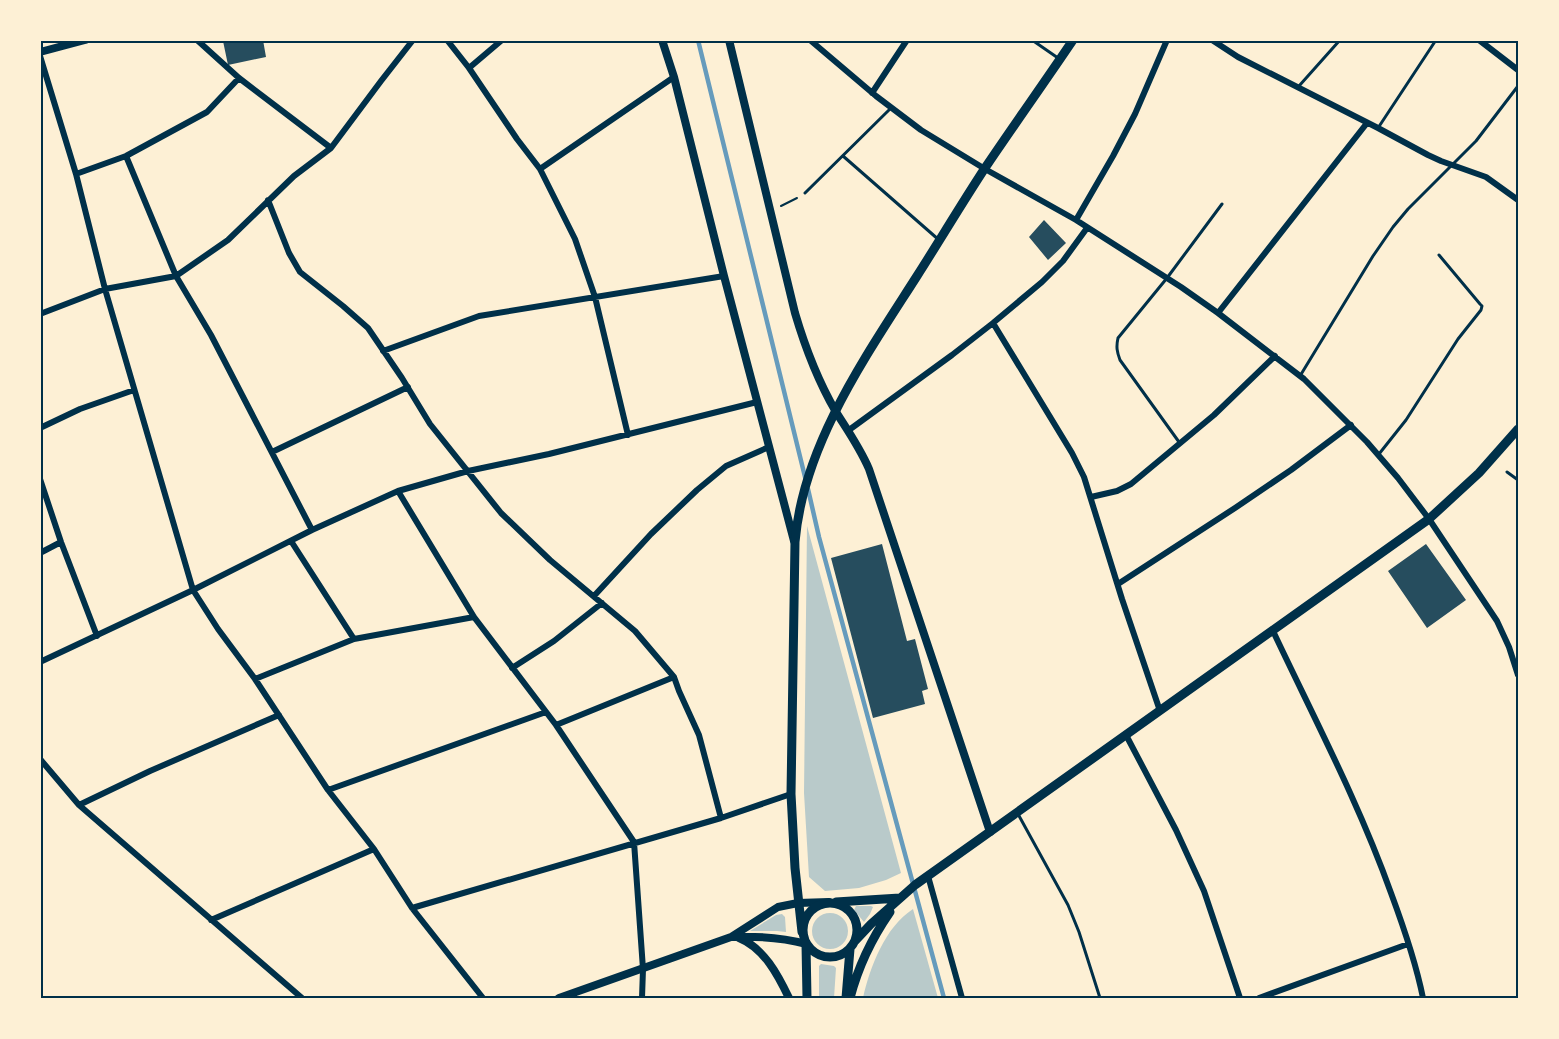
<svg xmlns="http://www.w3.org/2000/svg" width="1559" height="1039" font-family="'IBM Plex Serif',serif">
  <style>
    .green { fill: #b9caca }
    .lines { fill: none; stroke-linecap: round; stroke-linejoin: round }
    .stream { stroke: #669bbc; stroke-width: 4.5 }
    .building { fill: #264d5e }
    .path { stroke: #003049; stroke-width: 2 }
    .service { stroke: #003049; stroke-width: 3 }
    .minor { stroke: #003049; stroke-width: 6 }
    .tertiary { stroke: #003049; stroke-width: 8 }
    .secondary { stroke: #003049; stroke-width: 8 }
    .primary { stroke: #003049; stroke-width: 9 }
    .neatline { fill: none; stroke: #003049; stroke-width: 2 }
  </style>
  <rect width="100%" height="100%" fill="#fdf0d5"/>
  <path class="green" d="M 807,526 L 901,873 L 886,880 L 859,888 L 825,891 L 809,877 L 804,793 Z
    M 856,906 L 871,906 L 873,907 L 870,914 L 864,922 L 854,910 Z
    M 913,909 L 938,998 L 863,998 C 870,967 885,927 913,909 Z
    M812 931a18 18 0 1 1 36 0a18 18 0 1 1-36 0Z
    M 782,914 L 785,917 L 786,932 L 777,931 L 750,931 L 776,915 Z
    M 821,964 L 834,966 L 836,968 L 834,998 L 819,998 L 819,966 Z"/>
  <g class="lines">
    <path class="stream" d="M 698,40 L 806,481
      M 808,489 L 819,537 L 944,998"/>
  </g>
  <path class="building" d="M 263,40 L 266,57 L 228,65 L 223,41 Z
    M 1044,220 L 1066,243 L 1048,260 L 1029,237 Z
    M 882,544 L 907,641 L 915,639 L 928,689 L 922,691 L 925,704 L 873,718 L 831,558 Z
    M 1426,544 L 1466,600 L 1427,628 L 1388,571 Z"/>
  <g class="lines">
    <path class="path" d="M 781,206 L 797,198"/>
    <path class="service" d="M 1032,40 L 1058,58
      M 1299,86 L 1340,40
      M 1378,128 L 1436,40
      M 843,156 L 939,240
      M 805,193 L 891,108
      M 1300,376 L 1373,256 L 1393,227 L 1408,209 L 1476,141 L 1518,86
      M 1179,442 L 1120,360 C 1117,352 1116,347 1118,338 L 1167,278 L 1222,204
      M 1379,454 L 1406,420 L 1458,339 L 1481,310 L 1482,306 L 1480,304 L 1439,255
      M 1507,472 L 1518,480
      M 1018,814 L 1068,905 L 1079,932 L 1100,998"/>
    <path class="minor" d="M 197,40 L 239,78 L 331,148
      M 447,40 L 469,68 L 517,139 L 540,169 L 575,239 L 595,297 L 628,435
      M 810,40 L 876,96 L 921,130 L 985,169 L 1076,220 L 1181,287 L 1218,313 L 1304,379 L 1367,442 L 1398,478 L 1429,519 L 1497,621 L 1509,647 L 1518,675
      M 1212,40 L 1238,57 L 1378,128 L 1428,155 L 1441,161 L 1486,177 L 1518,200
      M 1479,40 L 1518,70
      M 40,56 L 76,174 L 105,289 L 193,590 L 218,629 L 255,679 L 328,790 L 374,849 L 412,908 L 483,998
      M 469,68 L 502,40
      M 872,93 L 907,40
      M 126,156 L 176,276 L 211,335 L 312,530
      M 540,169 L 674,77
      M 76,174 L 126,156 L 207,112 L 239,78
      M 268,200 L 289,253 L 300,272 L 343,306 L 368,328 L 402,378 L 430,424 L 501,513 L 550,560 L 635,631 L 674,677 L 679,691 L 699,735 L 721,818
      M 1076,220 L 1113,156 L 1135,114 L 1167,40
      M 1218,313 L 1367,123
      M 40,314 L 105,289 L 176,276 L 228,240 L 294,176 L 331,148 L 381,81 L 413,40
      M 993,323 L 1072,453 L 1084,477 L 1122,599 L 1160,711
      M 383,351 L 479,316 L 724,276
      M 40,428 L 80,409 L 134,390
      M 849,430 L 952,355 L 993,323 L 1042,282 L 1063,261 L 1087,228
      M 272,452 L 408,387
      M 40,479 L 61,542 L 97,636
      M 398,491 L 474,617 L 556,725 L 634,842 L 643,969 L 642,998
      M 1091,497 L 1117,491 L 1131,484 L 1214,415 L 1275,356
      M 291,541 L 354,639
      M 40,553 L 61,542
      M 1118,584 L 1235,508 L 1291,470 L 1351,425
      M 594,596 L 651,534 L 697,490 L 726,466 L 769,447
      M 1273,631 C 1314,718 1359,803 1391,893 C 1404,928 1416,963 1423,998
      M 40,662 L 193,590 L 312,530 L 398,491 L 468,471 L 549,454 L 757,402
      M 512,668 L 554,641 L 602,603
      M 255,679 L 354,639 L 474,617
      M 556,725 L 674,677
      M 1126,735 L 1176,830 L 1204,891 L 1240,998
      M 40,759 L 79,805 L 302,998
      M 328,790 L 546,712
      M 79,805 L 150,771 L 279,715
      M 928,876 L 962,998
      M 412,908 L 721,818 L 791,794
      M 211,920 L 374,849
      M 1259,998 L 1408,944"/>
    <path class="tertiary" d="M 662,40 L 674,77 L 724,276 L 794,541
      M 729,40 L 795,313 C 805,347 818,381 836,412 C 848,431 860,448 869,469 L 990,832
      M 40,52 L 85,40"/>
    <path class="secondary" d="M 739,938 C 764,948 778,975 789,998
      M 806,944 C 781,937 757,936 731,937 L 778,907 L 798,903 L 829,902
      M 559,998 L 731,937"/>
    <path class="primary" d="M 836,902 L 900,898
      M803 930a27 27 0 1 1 54 0a27 27 0 1 1-54 0Z
      M 802,932 L 795,868 L 791,794 L 795,542 C 803,445 866,356 917,276 C 940,240 962,203 985,168 C 1014,125 1044,83 1073,40
      M 855,941 L 871,924 L 915,885 L 1429,519 L 1479,473 L 1518,429
      M 806,944 L 807,998
      M 846,998 L 850,949
      M 850,998 C 858,967 872,938 890,912"/>
  </g>
  <rect width="1559" height="1039" fill="none" stroke="#fdf0d5" stroke-width="84"/>
  <rect x="42" y="42" width="1475" height="955" class="neatline"/>
</svg>
